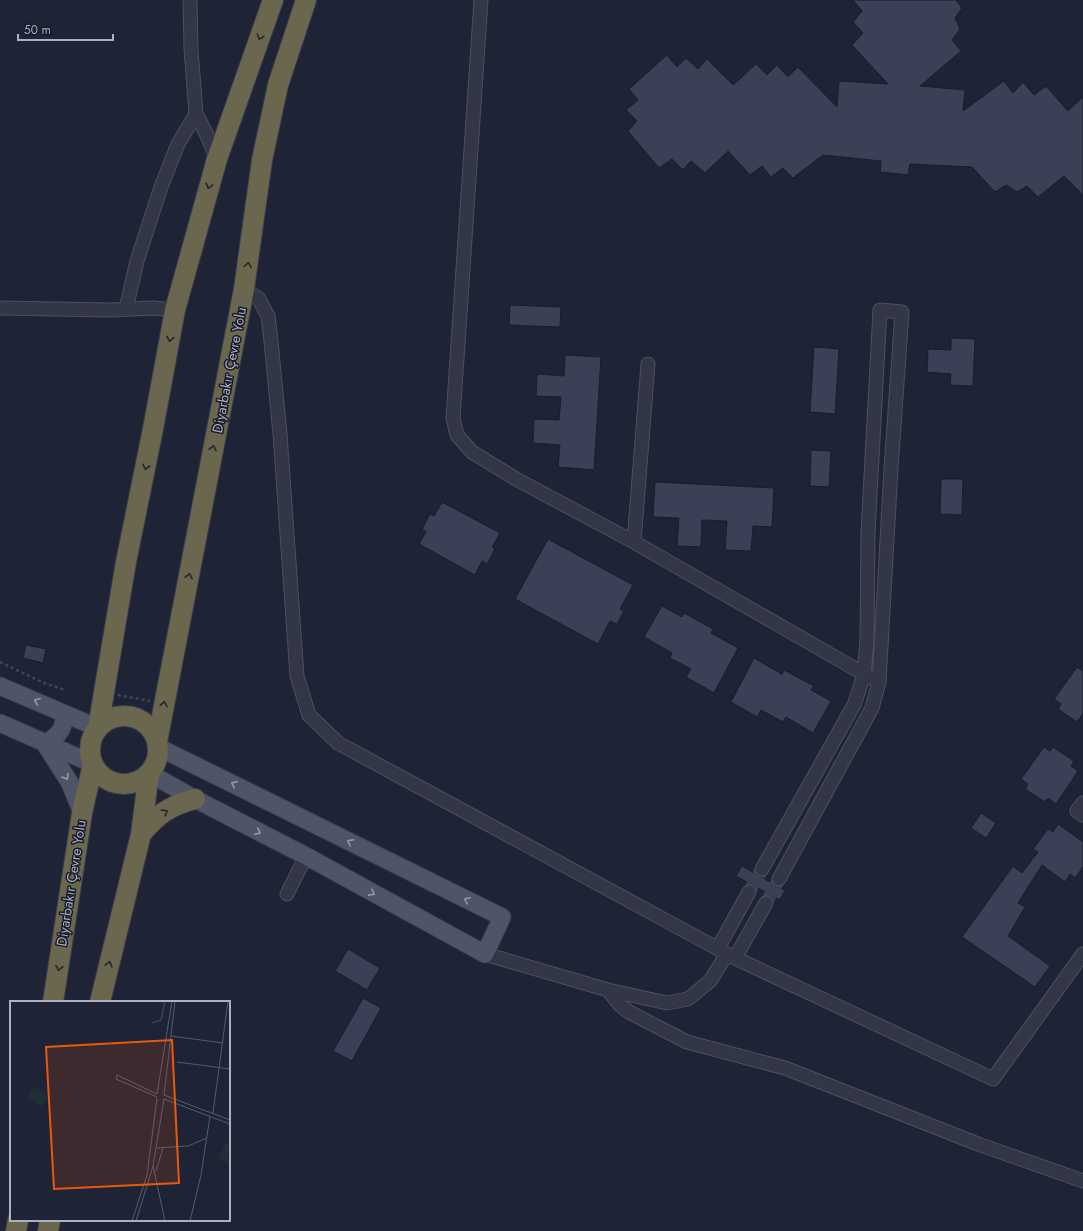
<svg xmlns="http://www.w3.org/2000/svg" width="1083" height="1231" font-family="Jost,sans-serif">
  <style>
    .building { fill: #3a4056; stroke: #191d2c }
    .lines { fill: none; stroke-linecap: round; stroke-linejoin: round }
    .minor-tunnel { stroke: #3a3f51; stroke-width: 13; stroke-dasharray: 13 6; stroke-linecap: butt }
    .minor-casing { stroke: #4c5061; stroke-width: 15 }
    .major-casing { stroke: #3b3f4f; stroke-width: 19 }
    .highway-casing { stroke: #393d4d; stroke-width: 22 }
    .path { stroke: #3b4a50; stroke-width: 2.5; stroke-dasharray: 3 3; stroke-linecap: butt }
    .minor { stroke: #323645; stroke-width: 13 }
    .major { stroke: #4f5466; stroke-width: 17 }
    .highway { stroke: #6b664e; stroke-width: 20 }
    .oneway { stroke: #24262f }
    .oneway2 { stroke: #9499ac }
    .labels { text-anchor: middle; stroke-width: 3; stroke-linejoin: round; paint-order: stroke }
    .street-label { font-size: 14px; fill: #abb0c3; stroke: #171b29 }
    .inset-river { fill: none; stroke: #313b5c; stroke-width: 2 }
    .inset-road { fill: none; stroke: #565b6e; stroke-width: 1 }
    .view { fill: #e8590c; fill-opacity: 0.15; stroke: #e8590c; stroke-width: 2 }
    .inset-edge { fill: none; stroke: #abb0c3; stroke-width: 2 }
  </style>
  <rect width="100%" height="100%" fill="#1e2335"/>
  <path class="building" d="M 853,0 L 956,0 L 962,8 L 955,18 L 960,29 L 952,40 L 961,51 L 920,86 L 965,90 L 963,111 L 1004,81 L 1013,93 L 1023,82 L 1034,95 L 1046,86 L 1068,111 L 1083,97 L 1083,195 L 1064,176 L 1038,197 L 1027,186 L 1017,192 L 1006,185 L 995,192 L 972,167 L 910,164 L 908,175 L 880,172 L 881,161 L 823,155 L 793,178 L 783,168 L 771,177 L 762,166 L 750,175 L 728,151 L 705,173 L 691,161 L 683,170 L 672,159 L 659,168 L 628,131 L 637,121 L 626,110 L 638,100 L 629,89 L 667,55 L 677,67 L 686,58 L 698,69 L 707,59 L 733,85 L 756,64 L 767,75 L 777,65 L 788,77 L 798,67 L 837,107 L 839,81 L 888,84 L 852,45 L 863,33 L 853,22 L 862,11 Z
    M 510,305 L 561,307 L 560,327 L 509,325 Z
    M 951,338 L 975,339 L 973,386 L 950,385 L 951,374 L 927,372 L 928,349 L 951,350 Z
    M 814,347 L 839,349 L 835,414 L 810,412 Z
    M 565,355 L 601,357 L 594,470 L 558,467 L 560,445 L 533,443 L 534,419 L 559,420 L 561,397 L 536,396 L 537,374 L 564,376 Z
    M 811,450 L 831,451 L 829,487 L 810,486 Z
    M 941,479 L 963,479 L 962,515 L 940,514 Z
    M 655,482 L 774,488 L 772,527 L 753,526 L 751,551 L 725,550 L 727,521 L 702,520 L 701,547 L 677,546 L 679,518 L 653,517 Z
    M 442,502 L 500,533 L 492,547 L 495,549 L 487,564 L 482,561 L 475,575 L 419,544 L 426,532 L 422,529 L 430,514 L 434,516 Z
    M 548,539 L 633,585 L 620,609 L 624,611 L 617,624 L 610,621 L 598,644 L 515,599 Z
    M 662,606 L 682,617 L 684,613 L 713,629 L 711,633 L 738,648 L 714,693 L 686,677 L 691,669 L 670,658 L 672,653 L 644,637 Z
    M 26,645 L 46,649 L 43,663 L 23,658 Z
    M 754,658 L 782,674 L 784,670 L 814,686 L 811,690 L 831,701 L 813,733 L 786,717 L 783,722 L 761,710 L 757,717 L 731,702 Z
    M 1077,667 L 1083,671 L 1083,714 L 1077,722 L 1058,709 L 1061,704 L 1054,699 Z
    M 1044,747 L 1050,751 L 1053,747 L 1074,761 L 1071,766 L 1078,771 L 1056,804 L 1048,798 L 1045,802 L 1025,789 L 1028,784 L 1021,779 Z
    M 981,813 L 996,823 L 986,838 L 971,828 Z
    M 1058,824 L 1083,842 L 1083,867 L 1075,878 L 1070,874 L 1065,882 L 1042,865 L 1018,903 L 1025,907 L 1008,936 L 1050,966 L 1035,987 L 962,937 L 1013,866 L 1022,873 L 1038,852 L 1033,849 L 1048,829 L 1053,832 Z
    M 742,866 L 772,883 L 775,886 L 785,890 L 780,900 L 736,876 Z
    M 348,949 L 380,968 L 367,990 L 335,971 Z
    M 363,998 L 381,1008 L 352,1061 L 333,1051 Z"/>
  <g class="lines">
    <path class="minor-tunnel" d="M 749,892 L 762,869
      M 766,903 L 779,879"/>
    <g class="minor-casing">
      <path id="minor" d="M 190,0 L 191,49 L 196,114 L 205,131 L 217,159
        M 481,0 L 453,418 L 457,435 L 472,452 L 516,479 L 634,542 L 871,678
        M 244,289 L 259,299 L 268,316 L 271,341 L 280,434 L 297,676 L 309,715 L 338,743 L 735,958 L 993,1079 L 1083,954
        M 0,308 L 111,310 L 153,308 L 175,310
        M 126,309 L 137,261 L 161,187 L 178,144 L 196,114
        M 634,542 L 648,364
        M 1083,803 L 1077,811 L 1083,815
        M 762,869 L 854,705 L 864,675 L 867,639 L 868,532 L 880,310 L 902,312 L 891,469 L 879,682 L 872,708 L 779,879
        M 287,894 L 306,856
        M 718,948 L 749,892
        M 485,954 L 608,990 L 667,1003 L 688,999 L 710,981 L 727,954
        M 735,958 L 766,903
        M 608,990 L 620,1005 L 629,1012 L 687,1042 L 785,1068 L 978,1144 L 1083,1181"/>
    </g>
    <g class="major-casing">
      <path id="major" d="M 0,686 L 98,728
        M 65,714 C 63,731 60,734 45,744 L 70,783 L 82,813
        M 0,723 L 93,764
        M 149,773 L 195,799 L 306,856 L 485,954 L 502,917 L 158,747"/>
    </g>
    <g class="highway-casing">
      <path id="highway" d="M90 750a34 34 0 1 1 68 0a34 34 0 1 1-68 0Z
        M 98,728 L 126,562 L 153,429 L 175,310 L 217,159 L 273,0
        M 157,742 L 244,289 L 262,160 L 278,85 L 306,0
        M 141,834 C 158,814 169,806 195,799
        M 53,1002 L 82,813 L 93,764
        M 100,1002 L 141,834 L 149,773
        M 16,1231 L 18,1220
        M 48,1231 L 50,1220"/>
    </g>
    <path class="path" d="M 0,662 L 44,683 L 65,690
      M 118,695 L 150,701"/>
    <use href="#minor" class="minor"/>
    <use href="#major" class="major"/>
    <use href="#highway" class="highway"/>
  </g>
  <defs><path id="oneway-chevron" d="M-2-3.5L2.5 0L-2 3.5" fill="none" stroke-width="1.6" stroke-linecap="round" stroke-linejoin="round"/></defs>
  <g class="oneway">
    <use href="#oneway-chevron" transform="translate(260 37) rotate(109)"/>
    <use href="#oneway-chevron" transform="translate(209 186) rotate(105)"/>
    <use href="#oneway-chevron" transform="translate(248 265) rotate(-82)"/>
    <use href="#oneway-chevron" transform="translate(170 339) rotate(100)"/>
    <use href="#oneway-chevron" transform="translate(213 448) rotate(-79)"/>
    <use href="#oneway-chevron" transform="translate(146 467) rotate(102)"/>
    <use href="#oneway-chevron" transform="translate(189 576) rotate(-79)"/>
    <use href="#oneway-chevron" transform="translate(164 704) rotate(-80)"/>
    <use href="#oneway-chevron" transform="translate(165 812) rotate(-32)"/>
    <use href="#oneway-chevron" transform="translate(109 964) rotate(-76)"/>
    <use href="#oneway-chevron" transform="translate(59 968) rotate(99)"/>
  </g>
  <g class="oneway2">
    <use href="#oneway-chevron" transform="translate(37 701) rotate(-157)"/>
    <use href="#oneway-chevron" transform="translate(66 777) rotate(60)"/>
    <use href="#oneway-chevron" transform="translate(234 784) rotate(-154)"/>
    <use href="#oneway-chevron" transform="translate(258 832) rotate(27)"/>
    <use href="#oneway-chevron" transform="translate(350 842) rotate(-154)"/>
    <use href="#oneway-chevron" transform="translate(372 893) rotate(29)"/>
    <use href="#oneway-chevron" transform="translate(467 900) rotate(-154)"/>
  </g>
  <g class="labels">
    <g class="street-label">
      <text transform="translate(229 370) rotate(-79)" y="5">Diyarbakır Çevre Yolu</text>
      <text transform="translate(71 883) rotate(-81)" y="5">Diyarbakır Çevre Yolu</text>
    </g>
  </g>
  <g transform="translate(10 1001)">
    <rect width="220" height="220" fill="#1e2335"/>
    <path d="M 24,86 L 38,95 L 31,106 L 17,97 ZM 215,143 L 220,144 L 218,155 L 220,163 L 209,158 Z" fill="#202f36"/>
    <path class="inset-river" d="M 142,22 L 151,19 L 155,0"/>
    <path class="inset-road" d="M 161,35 L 213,42M 167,61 L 220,68M 147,93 L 162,0M 154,94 L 220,119M 154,94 L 165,0M 147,96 L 106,78 L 107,74 L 147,93M 154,98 L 220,123M 203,112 L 218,0M 147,147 L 178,145 L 197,137M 143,165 L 155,220M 146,170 L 153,147M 122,220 L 137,174 L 147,97M 126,220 L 143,165 L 154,98M 180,220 L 191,174 L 200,115"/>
    <path class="view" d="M 162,39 L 169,182 L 44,188 L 36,46 Z"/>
    <rect width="220" height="220" class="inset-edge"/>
  </g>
  <path d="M18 34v6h95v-6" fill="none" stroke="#abb0c3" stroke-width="2"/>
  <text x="24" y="34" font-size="12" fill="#abb0c3" stroke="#171b29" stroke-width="3" paint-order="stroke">50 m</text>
</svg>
